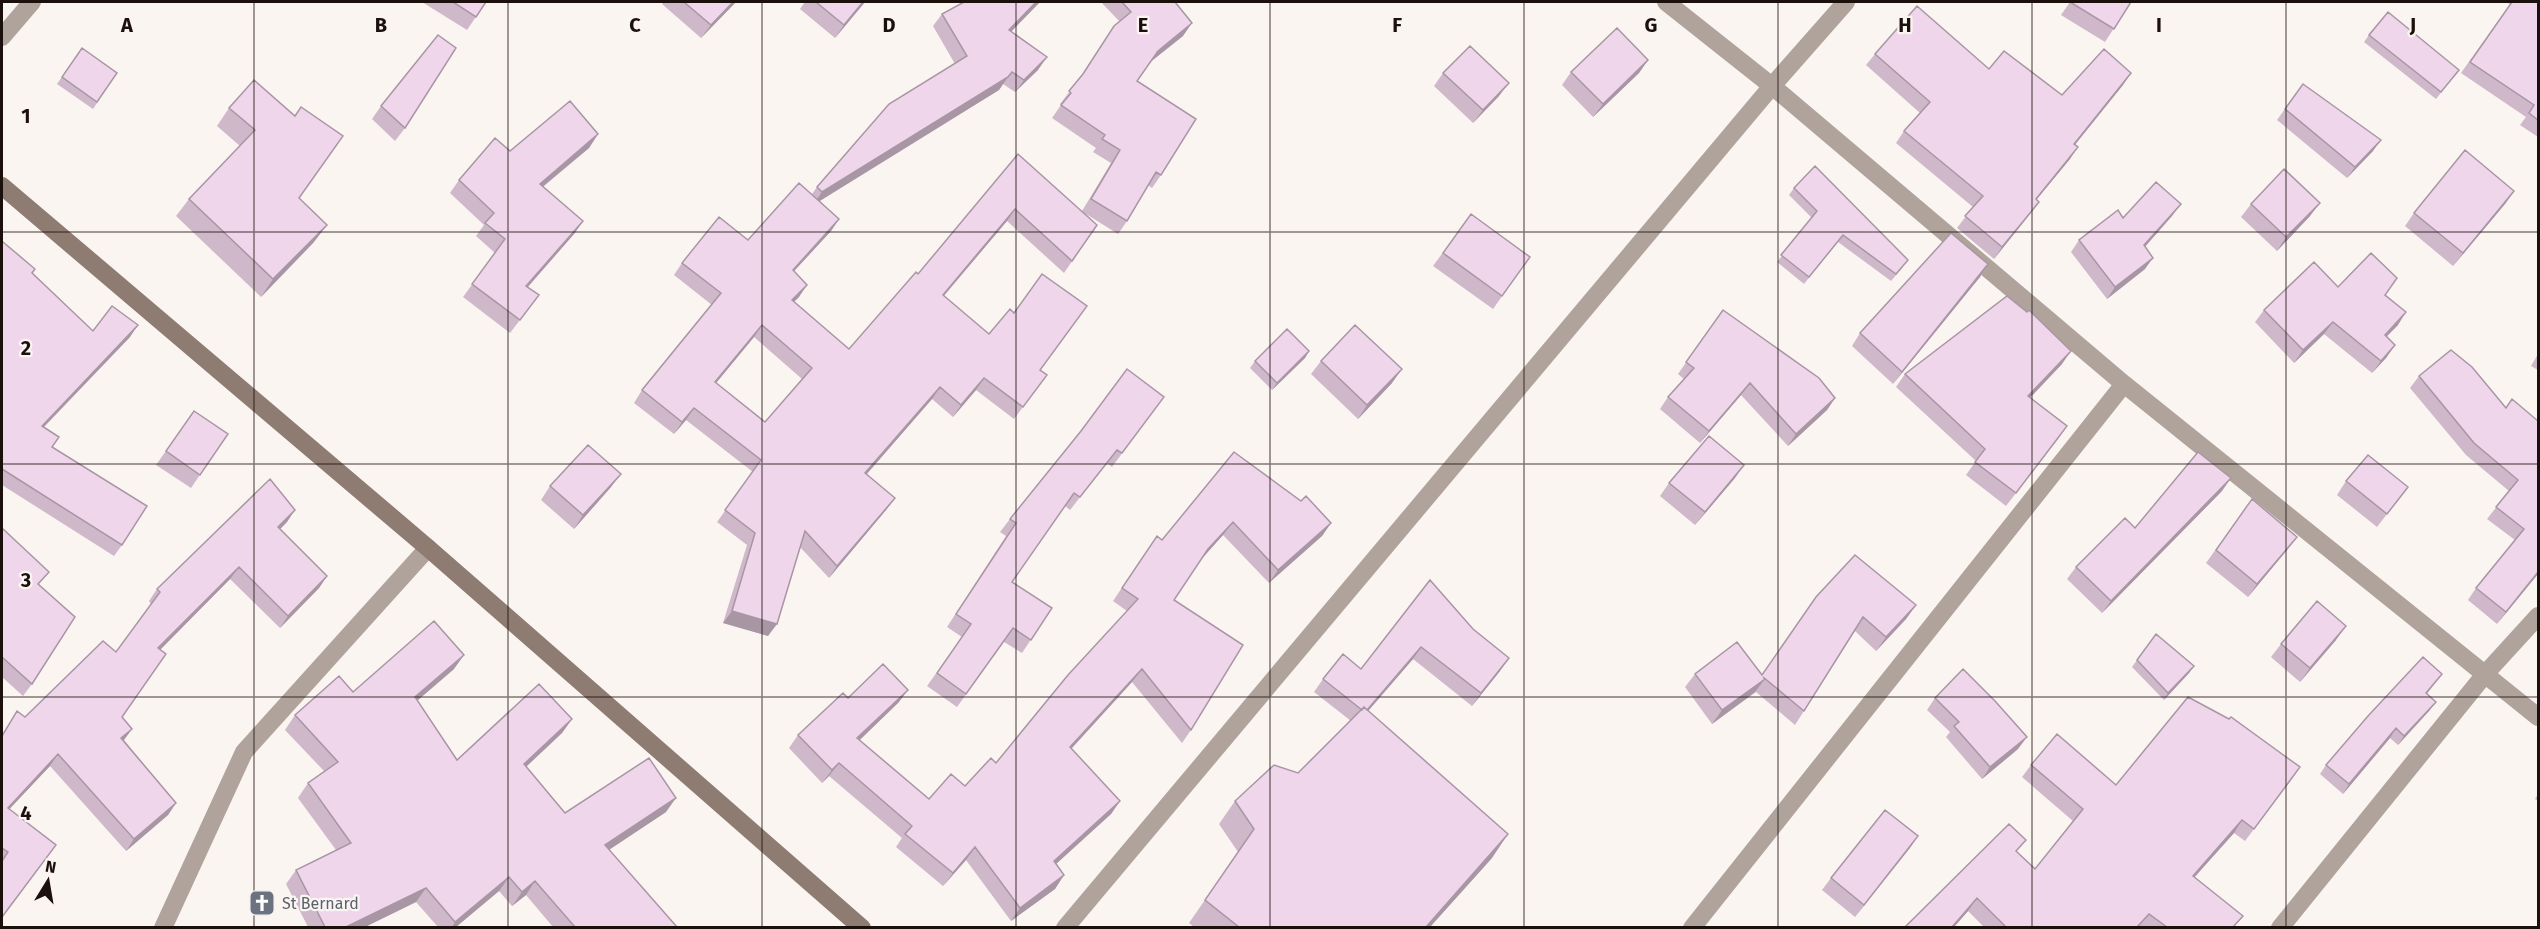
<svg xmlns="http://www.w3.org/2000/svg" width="2540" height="929" font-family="'Fira Sans',sans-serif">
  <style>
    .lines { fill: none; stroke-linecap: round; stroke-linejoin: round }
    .street { stroke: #b0a39c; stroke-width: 18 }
    .secondary { stroke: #8e7b71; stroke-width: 18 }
    .wall { fill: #ceb8ca; fill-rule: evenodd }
    .shaded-wall { fill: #a896a4 }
    .building { fill: #f0d6eb; stroke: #a896a4; stroke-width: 1.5; fill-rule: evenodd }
    .grid { fill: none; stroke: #1b100c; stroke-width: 1.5; stroke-opacity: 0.55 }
    .labels { text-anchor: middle; stroke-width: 4.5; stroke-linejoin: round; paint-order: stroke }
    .worship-label { font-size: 16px; fill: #5b616d; stroke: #fbf5f2; text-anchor: start }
    .grid-label { font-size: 20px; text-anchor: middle; font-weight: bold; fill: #1b100c; stroke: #fbf5f2; stroke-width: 4.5; stroke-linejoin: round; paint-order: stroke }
  </style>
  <rect width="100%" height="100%" fill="#fbf5f2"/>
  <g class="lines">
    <path class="street" d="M 1666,2 L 1772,86 L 2124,384 L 2538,717
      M 2,37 L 32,2
      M 163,928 L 244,752 L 428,548
      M 1065,928 L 1772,86 L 1846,2
      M 1692,928 L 2124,384
      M 2280,928 L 2486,673 L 2538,616"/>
    <path class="secondary" d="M 2,186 L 428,548 L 862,928"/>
  </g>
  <path class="wall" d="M 422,2 L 486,2 L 467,30 Z
    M 664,2 L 736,2 L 701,38 L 662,4 Z
    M 805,2 L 865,2 L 835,38 L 800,9 Z
    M 964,2 L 1040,2 L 1011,32 L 1038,70 L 1015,92 L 1003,84 L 999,90 L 820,201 L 839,219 L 831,231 L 794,271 L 799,297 L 794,302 L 849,349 L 918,274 L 1018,154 L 1082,211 L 1111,163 L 1093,152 L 1096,148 L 1052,118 L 1061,105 L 1060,104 L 1080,78 L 1114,26 L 1120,22 L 1101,2 L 1175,2 L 1183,36 L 1149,63 L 1137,81 L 1161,175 L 1152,188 L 1148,185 L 1127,221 L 1118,234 L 1086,214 L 1097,225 L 1064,273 L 1007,221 L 944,296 L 989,334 L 1047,375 L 1014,419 L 976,390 L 953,417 L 932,399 L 867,474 L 895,498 L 886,510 L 829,578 L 800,547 L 768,636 L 723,623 L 747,545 L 717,522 L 753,472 L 686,420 L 674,434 L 634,403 L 642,390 L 712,305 L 674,275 L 682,263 L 748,240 L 812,194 L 817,187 L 955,64 L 933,26 L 942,14 ZM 754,337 L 802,379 L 765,422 L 716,383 Z
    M 2070,2 L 2131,2 L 2105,42 L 2061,15 Z
    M 2506,2 L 2538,2 L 2538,137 L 2520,125 L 2526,117 L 2461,73 L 2510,4 Z
    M 2369,35 L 2459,70 L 2436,99 L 2364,42 Z
    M 82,48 L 117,73 L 93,109 L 57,84 Z
    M 1875,54 L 1989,69 L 2062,95 L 2123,85 L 2075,144 L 2070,159 L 2036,200 L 2039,202 L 2030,214 L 1994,259 L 1957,228 L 1973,207 L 1896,143 L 1904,131 L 1920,113 L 1866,65 Z
    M 1648,60 L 1639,73 L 1593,117 L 1562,85 L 1571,72 Z
    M 1443,73 L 1499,96 L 1473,123 L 1434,86 Z
    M 254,80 L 299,198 L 314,242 L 261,297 L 176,216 L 189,199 L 240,146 L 217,126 L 229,108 Z
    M 2303,84 L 2373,151 L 2347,178 L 2277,120 Z
    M 381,106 L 405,128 L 395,141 L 372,119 Z
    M 598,134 L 589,148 L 543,187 L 583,221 L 574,234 L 528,287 L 539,295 L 510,333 L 463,297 L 495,253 L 476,236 L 484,225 L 450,193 L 459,180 L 510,151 Z
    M 1794,188 L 1903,267 L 1891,281 L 1838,242 L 1804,284 L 1777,262 L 1812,218 L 1789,195 Z
    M 2514,191 L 2505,204 L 2453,266 L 2405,226 L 2414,213 Z
    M 2251,204 L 2310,216 L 2277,251 L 2241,217 Z
    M 1471,214 L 1530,257 L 1493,309 L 1433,266 Z
    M 2172,216 L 2145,246 L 2145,269 L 2107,299 L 2071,252 L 2079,240 L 2123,218 Z
    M 2,243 L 93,331 L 130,337 L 44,427 L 52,447 L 122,545 L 114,556 L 2,485 Z
    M 1988,264 L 1980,277 L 1893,384 L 1852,346 L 1860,333 Z
    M 2338,287 L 2385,295 L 2398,325 L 2386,337 L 2395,345 L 2386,358 L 2372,373 L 2324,334 L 2294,363 L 2255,322 L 2264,310 Z
    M 1723,310 L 1835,398 L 1827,410 L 1788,446 L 1741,395 L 1700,443 L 1660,409 L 1668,397 L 1684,379 L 1678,374 Z
    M 1309,351 L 1305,358 L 1272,390 L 1250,368 L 1255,361 Z
    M 2538,354 L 2538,370 L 2531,366 Z
    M 1321,361 L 1392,383 L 1358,419 L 1311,374 Z
    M 2062,364 L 2030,398 L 2067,426 L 2006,506 L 1966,475 L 1976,461 L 1896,387 L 1905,374 Z
    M 2419,376 L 2506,408 L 2512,399 L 2538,574 L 2497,624 L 2468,600 L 2476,588 L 2515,540 L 2487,519 L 2509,491 L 2466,455 L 2410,388 Z
    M 1154,410 L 1112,467 L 1107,463 L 1070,510 L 1065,506 L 1012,582 L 1052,608 L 1022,653 L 1004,642 L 957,707 L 927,686 L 962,637 L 947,627 L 1006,536 L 1000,532 L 1010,519 Z
    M 194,411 L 228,434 L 191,488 L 156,465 Z
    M 1234,452 L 1331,523 L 1322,536 L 1269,583 L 1223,535 L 1200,560 L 1174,600 L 1191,730 L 1182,743 L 1132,682 L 1071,749 L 1120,801 L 1111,814 L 1056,864 L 1064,875 L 1055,889 L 1011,921 L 966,860 L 943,886 L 896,847 L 902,838 L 829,776 L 822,783 L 789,748 L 798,735 L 848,698 L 908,690 L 898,703 L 860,740 L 929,799 L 965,786 L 996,763 L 1127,611 L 1113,601 L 1148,549 L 1162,540 Z
    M 1735,478 L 1695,525 L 1660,496 L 1669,483 Z
    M 2346,481 L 2408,487 L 2377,527 L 2337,495 Z
    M 550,486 L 611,487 L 574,529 L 541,500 Z
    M 2222,491 L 2102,613 L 2067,579 L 2076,567 Z
    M 2252,499 L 2297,537 L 2287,550 L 2248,597 L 2206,563 Z
    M 287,522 L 280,529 L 327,576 L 319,588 L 280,628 L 230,579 L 160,650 L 122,717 L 132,729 L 124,740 L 176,803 L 168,815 L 126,851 L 50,766 L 9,809 L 56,845 L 2,918 L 2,735 L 17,711 L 25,717 L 116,652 L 151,604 L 149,601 L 157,589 Z
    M 2,528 L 40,585 L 32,684 L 23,696 L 2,677 Z
    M 1430,580 L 1500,671 L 1472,706 L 1413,659 L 1368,711 L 1492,858 L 1430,927 L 1194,927 L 1189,923 L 1238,852 L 1219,824 L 1235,801 L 1298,773 L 1351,721 L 1314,692 L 1323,679 L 1361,669 Z
    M 1816,597 L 1916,605 L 1906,619 L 1876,651 L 1855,631 L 1795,725 L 1756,692 L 1712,724 L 1685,687 L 1695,674 L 1762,675 Z
    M 2156,634 L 2194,666 L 2189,673 L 2164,700 L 2132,667 Z
    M 2336,640 L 2300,682 L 2271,657 L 2281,644 Z
    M 454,669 L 417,701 L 457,760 L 572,719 L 562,733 L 526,767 L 565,813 L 666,812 L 609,850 L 677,927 L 553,927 L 526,895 L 512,906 L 499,891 L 456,927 L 438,927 L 416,902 L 365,927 L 308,927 L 286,884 L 296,870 L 336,850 L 298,798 L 308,783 L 324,771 L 285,730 L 295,715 L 353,692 Z
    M 2442,674 L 2427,694 L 2436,702 L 2429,711 L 2398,745 L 2390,738 L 2343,794 L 2320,774 L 2326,765 Z
    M 1935,698 L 2018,749 L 1982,779 L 1946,737 L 1950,732 L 1927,710 Z
    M 2031,765 L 2116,785 L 2291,780 L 2245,841 L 2234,833 L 2194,877 L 2235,927 L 2142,927 L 2140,926 L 2139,927 L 1984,927 L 1968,911 L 1954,927 L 1905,927 L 2017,852 L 2035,869 L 2073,821 L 2022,777 Z
    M 2538,794 L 2538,801 L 2535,799 Z
    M 1918,836 L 1855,917 L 1822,890 L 1831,878 Z"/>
  <path class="shaded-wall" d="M 733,2 L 736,2 L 701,38 L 711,25 Z
    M 863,2 L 865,2 L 835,38 L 844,25 Z
    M 1036,2 L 1040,2 L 1000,43 L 1009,30 Z
    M 1192,23 L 1183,36 L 1149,63 L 1158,51 Z
    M 1047,57 L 1038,70 L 1015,92 L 1024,80 Z
    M 1648,60 L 1639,73 L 1593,117 L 1603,104 Z
    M 2131,73 L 2123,85 L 2066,156 L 2074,144 Z
    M 1008,77 L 999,90 L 813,205 L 822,192 Z
    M 1509,83 L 1499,96 L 1473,123 L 1483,110 Z
    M 598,134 L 589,148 L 530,197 L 540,184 Z
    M 2381,140 L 2373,151 L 2347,178 L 2355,167 Z
    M 2078,147 L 2070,159 L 2027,211 L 2036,199 Z
    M 2514,191 L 2505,204 L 2453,266 L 2463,253 Z
    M 2039,202 L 2030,214 L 1994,259 L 2002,247 Z
    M 2320,203 L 2310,216 L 2277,251 L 2286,237 Z
    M 2181,204 L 2172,216 L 2136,257 L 2144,245 Z
    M 1015,209 L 1007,221 L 934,307 L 943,295 Z
    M 839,219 L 831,231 L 784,282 L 793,270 Z
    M 583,221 L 574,234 L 517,299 L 526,286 Z
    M 327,225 L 314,242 L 261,297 L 273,279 Z
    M 2153,258 L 2145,269 L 2107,299 L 2115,287 Z
    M 1988,264 L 1980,277 L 1893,384 L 1902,372 Z
    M 807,285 L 799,297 L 783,312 L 792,300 Z
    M 2406,312 L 2398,325 L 2376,347 L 2385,335 Z
    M 2333,322 L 2324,334 L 2294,363 L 2303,350 Z
    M 138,325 L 130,337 L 34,437 L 42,426 Z
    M 762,325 L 754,337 L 707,394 L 715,382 Z
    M 2395,345 L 2386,358 L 2372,373 L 2381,361 Z
    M 1309,351 L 1305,358 L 1272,390 L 1277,383 Z
    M 2071,351 L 2062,364 L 2019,409 L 2028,396 Z
    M 1402,369 L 1392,383 L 1358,419 L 1367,405 Z
    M 984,378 L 976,390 L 953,417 L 961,405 Z
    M 1750,383 L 1741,395 L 1700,443 L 1709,431 Z
    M 940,387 L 932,399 L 857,485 L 865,473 Z
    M 1835,398 L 1827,410 L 1788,446 L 1796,434 Z
    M 694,408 L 686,420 L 674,434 L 682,422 Z
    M 2067,426 L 2058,439 L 2006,506 L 2016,493 Z
    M 1744,465 L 1735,478 L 1695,525 L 1705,512 Z
    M 621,474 L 611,487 L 574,529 L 583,515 Z
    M 2231,478 L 2222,491 L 2102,613 L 2111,601 Z
    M 895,498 L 886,510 L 829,578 L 837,566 Z
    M 295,510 L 287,522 L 270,539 L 278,527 Z
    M 1233,522 L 1223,535 L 1199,562 L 1208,549 Z
    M 1331,523 L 1322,536 L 1269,583 L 1278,570 Z
    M 2297,537 L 2287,550 L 2248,597 L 2257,584 Z
    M 239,567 L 230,579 L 150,660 L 158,648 Z
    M 2538,572 L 2538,574 L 2497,624 L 2506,612 Z
    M 327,576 L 319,588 L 280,628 L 288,616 Z
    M 1916,605 L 1906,619 L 1876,651 L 1886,637 Z
    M 732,611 L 777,624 L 768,636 L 723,623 Z
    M 2346,626 L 2336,640 L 2300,682 L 2310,668 Z
    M 1421,647 L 1413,659 L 1356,725 L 1365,712 Z
    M 464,655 L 454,669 L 405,711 L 415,697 Z
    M 1509,658 L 1500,671 L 1472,706 L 1481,693 Z
    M 2194,666 L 2189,673 L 2164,700 L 2168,693 Z
    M 1142,669 L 1132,682 L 1061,760 L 1070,747 Z
    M 1765,679 L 1755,692 L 1712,724 L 1722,710 Z
    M 908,690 L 898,703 L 848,751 L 857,738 Z
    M 2436,702 L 2429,711 L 2398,745 L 2404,736 Z
    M 572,719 L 562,733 L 514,778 L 524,764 Z
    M 2396,728 L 2390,738 L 2343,794 L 2349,784 Z
    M 132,729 L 123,741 L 121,738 Z
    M 2027,737 L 2018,749 L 1982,779 L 1990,767 Z
    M 58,754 L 50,766 L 2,817 L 8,808 Z
    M 839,763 L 829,776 L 822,783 L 832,770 Z
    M 676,798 L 666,812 L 595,859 L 605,845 Z
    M 1120,801 L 1111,814 L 1045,874 L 1054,861 Z
    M 176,803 L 168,815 L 126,851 L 134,839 Z
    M 2242,820 L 2234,833 L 2184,889 L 2193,876 Z
    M 1508,834 L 1492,858 L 1430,927 L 1426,927 Z
    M 1918,836 L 1910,848 L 1855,917 L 1864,905 Z
    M 975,847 L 966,860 L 943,886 L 953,873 Z
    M 1064,875 L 1055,889 L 1011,921 L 1020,908 Z
    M 509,877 L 499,891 L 456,927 L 452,927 L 455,922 Z
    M 535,881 L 526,895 L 512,906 L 522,892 Z
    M 426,888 L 416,902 L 365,927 L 346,927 Z
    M 1977,898 L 1968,911 L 1954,927 L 1952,927 Z"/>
  <path class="building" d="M 453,2 L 486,2 L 476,17 Z
    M 684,2 L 733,2 L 711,25 Z
    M 816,2 L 863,2 L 844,25 Z
    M 964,2 L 1036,2 L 1009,30 L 1047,57 L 1024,80 L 1012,72 L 1008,77 L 822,192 L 817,187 L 889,104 L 967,56 L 942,14 Z
    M 1122,2 L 1175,2 L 1192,23 L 1158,51 L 1137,81 L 1196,119 L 1161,175 L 1156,172 L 1127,221 L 1091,199 L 1120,150 L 1102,139 L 1105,135 L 1061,105 L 1071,93 L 1069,91 L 1083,74 L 1114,26 L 1131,12 Z
    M 2070,2 L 2131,2 L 2114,29 Z
    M 2512,2 L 2538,2 L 2538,120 L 2529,113 L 2534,105 L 2470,62 Z
    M 1917,6 L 1989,69 L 2004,51 L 2062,95 L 2104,49 L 2131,73 L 2074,144 L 2078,147 L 2036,199 L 2039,202 L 2002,247 L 1965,216 L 1983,196 L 1904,131 L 1930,102 L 1875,54 Z
    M 2388,12 L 2459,70 L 2441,92 L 2369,35 Z
    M 1617,28 L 1648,60 L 1603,104 L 1571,72 Z
    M 438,35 L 456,48 L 405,128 L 381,106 Z
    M 1470,46 L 1509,83 L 1483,110 L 1443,73 Z
    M 82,48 L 117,73 L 97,102 L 62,77 Z
    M 254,80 L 295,116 L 301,107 L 343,136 L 299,198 L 327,225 L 273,279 L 189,199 L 255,130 L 229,108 Z
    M 2303,84 L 2381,140 L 2355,167 L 2285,109 Z
    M 570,101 L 598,134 L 540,184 L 583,221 L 526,286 L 539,295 L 520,320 L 472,284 L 505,239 L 485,223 L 494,213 L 459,180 L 495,138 L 510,151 Z
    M 2465,150 L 2514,191 L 2463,253 L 2414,213 Z
    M 1018,154 L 1097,225 L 1072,261 L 1015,209 L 943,295 L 989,334 L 1010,309 L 1014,313 L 1042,274 L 1087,306 L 1040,370 L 1047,375 L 1023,407 L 984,378 L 961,405 L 940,387 L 865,473 L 895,498 L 837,566 L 805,531 L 777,624 L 732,611 L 755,533 L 725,510 L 761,460 L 694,408 L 682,422 L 642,390 L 721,293 L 682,263 L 719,217 L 748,240 L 799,183 L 839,219 L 793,270 L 807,285 L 792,300 L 849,349 L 916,272 L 918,274 ZM 762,325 L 812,368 L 765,422 L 715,382 Z
    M 1815,166 L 1908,260 L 1896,274 L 1843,235 L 1809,277 L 1781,255 L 1817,211 L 1794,188 Z
    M 2284,169 L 2320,203 L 2286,237 L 2251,204 Z
    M 2156,182 L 2181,204 L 2144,245 L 2153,258 L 2115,287 L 2079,240 L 2118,210 L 2123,218 Z
    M 1471,214 L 1530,257 L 1502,296 L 1443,253 Z
    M 1951,233 L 1988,264 L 1902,372 L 1860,333 Z
    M 3,242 L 35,269 L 32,273 L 93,331 L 112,306 L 138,325 L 42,426 L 59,437 L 52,447 L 147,506 L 122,545 L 2,469 L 2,243 Z
    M 2371,253 L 2397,278 L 2385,295 L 2406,312 L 2385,335 L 2395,345 L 2381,361 L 2333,322 L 2303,350 L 2264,310 L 2314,262 L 2338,287 Z
    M 2007,296 L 2027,312 L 2029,310 L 2071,351 L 2028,396 L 2067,426 L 2016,493 L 1975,462 L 1985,449 L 1905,374 Z
    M 1723,310 L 1819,378 L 1835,398 L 1796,434 L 1750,383 L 1709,431 L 1668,397 L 1694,368 L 1686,362 Z
    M 1355,325 L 1402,369 L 1367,405 L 1321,361 Z
    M 1287,329 L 1309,351 L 1277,383 L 1255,361 Z
    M 2451,350 L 2472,367 L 2506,408 L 2512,399 L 2538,421 L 2538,572 L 2506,612 L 2476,588 L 2524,529 L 2496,507 L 2518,480 L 2474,443 L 2419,376 Z
    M 1127,369 L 1164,397 L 1122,453 L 1117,450 L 1080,497 L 1074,493 L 1012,582 L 1052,608 L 1031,640 L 1013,628 L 966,694 L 937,673 L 971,624 L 956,614 L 1016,523 L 1010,519 L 1081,431 Z
    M 194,411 L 228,434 L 200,475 L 166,451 Z
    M 1709,436 L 1744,465 L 1705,512 L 1669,483 Z
    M 588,445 L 621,474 L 583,515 L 550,486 Z
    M 1234,452 L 1301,501 L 1306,496 L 1331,523 L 1278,570 L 1233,522 L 1208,549 L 1174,600 L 1243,645 L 1191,730 L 1142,669 L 1070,747 L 1120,801 L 1054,861 L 1064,875 L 1020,908 L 975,847 L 953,873 L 905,834 L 912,826 L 839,763 L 832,770 L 798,735 L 843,693 L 848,698 L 883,664 L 908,690 L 857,738 L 929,799 L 951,774 L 965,786 L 991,758 L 996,763 L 1068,675 L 1138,599 L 1122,588 L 1157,536 L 1162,540 Z
    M 2198,452 L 2231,478 L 2111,601 L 2076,567 L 2125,518 L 2135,528 Z
    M 2368,455 L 2408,487 L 2387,514 L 2346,481 Z
    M 270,479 L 295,510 L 278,527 L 327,576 L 288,616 L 239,567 L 158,648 L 166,654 L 122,717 L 132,729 L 121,738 L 176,803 L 134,839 L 58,754 L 8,808 L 56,845 L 2,917 L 2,861 L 8,852 L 2,848 L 2,736 L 17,711 L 25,717 L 103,641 L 116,652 L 160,592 L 157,589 Z
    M 2252,499 L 2297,537 L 2257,584 L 2216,550 Z
    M 2,528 L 49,572 L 38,584 L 75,617 L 32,684 L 2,657 Z
    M 1855,555 L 1916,605 L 1886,637 L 1863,617 L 1804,711 L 1763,677 L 1765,679 L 1722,710 L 1695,674 L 1737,642 L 1762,675 L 1816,597 Z
    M 1430,580 L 1473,629 L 1509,658 L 1481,693 L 1421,647 L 1367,710 L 1364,707 L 1362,710 L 1323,679 L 1343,654 L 1361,669 Z
    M 2317,601 L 2346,626 L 2310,668 L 2281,644 Z
    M 434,621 L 464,655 L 415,697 L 457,760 L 539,684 L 572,719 L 524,764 L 565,813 L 649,758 L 676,798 L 605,845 L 677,927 L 575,927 L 535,881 L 522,892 L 509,877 L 455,922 L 426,888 L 346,927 L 325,927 L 296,870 L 351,843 L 308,783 L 338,762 L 295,715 L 339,676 L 353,692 Z
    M 2156,634 L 2194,666 L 2168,693 L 2137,660 Z
    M 2423,657 L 2442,674 L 2426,693 L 2436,702 L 2404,736 L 2396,728 L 2349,784 L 2326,765 L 2368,716 Z
    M 1963,669 L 1995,701 L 2027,737 L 1990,767 L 1954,726 L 1959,722 L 1935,698 Z
    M 2188,697 L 2229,719 L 2231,717 L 2300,767 L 2254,829 L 2242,820 L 2193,876 L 2243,916 L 2233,927 L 2167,927 L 2149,914 L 2137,927 L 2006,927 L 1977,898 L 1952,927 L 1905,927 L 2009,824 L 2026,840 L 2016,851 L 2035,869 L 2083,809 L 2031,765 L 2057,734 L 2116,785 Z
    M 1364,707 L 1508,834 L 1426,927 L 1239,927 L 1205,900 L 1254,829 L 1235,801 L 1274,765 L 1298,773 Z
    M 1885,810 L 1918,836 L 1864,905 L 1831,878 Z"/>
  <path class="grid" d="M 254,2 L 254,928M 508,2 L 508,928M 762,2 L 762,928M 1016,2 L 1016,928M 1270,2 L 1270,928M 1524,2 L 1524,928M 1778,2 L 1778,928M 2032,2 L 2032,928M 2286,2 L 2286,928M 2,232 L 2538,232M 2,464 L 2538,464M 2,697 L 2538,697"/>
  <defs>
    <g id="church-square" transform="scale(1.35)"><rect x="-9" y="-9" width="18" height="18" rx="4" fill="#6b7280" stroke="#fbf5f2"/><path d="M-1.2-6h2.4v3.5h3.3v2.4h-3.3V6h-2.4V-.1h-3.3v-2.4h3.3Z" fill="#fff"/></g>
  </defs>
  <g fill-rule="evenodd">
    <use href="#church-square" x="262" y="903"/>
  </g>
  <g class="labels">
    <g class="worship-label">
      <text x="282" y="909">St Bernard</text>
    </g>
  </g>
  <g class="grid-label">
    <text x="127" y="32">A</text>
    <text x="381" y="32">B</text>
    <text x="635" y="32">C</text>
    <text x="889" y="32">D</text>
    <text x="1143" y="32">E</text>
    <text x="1397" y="32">F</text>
    <text x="1651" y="32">G</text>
    <text x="1905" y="32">H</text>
    <text x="2159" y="32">I</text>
    <text x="2413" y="32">J</text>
    <text x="26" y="123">1</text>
    <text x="26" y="355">2</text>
    <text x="26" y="587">3</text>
    <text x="26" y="820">4</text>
  </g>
  <rect width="2540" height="929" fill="none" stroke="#1b100c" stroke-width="6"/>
  <g transform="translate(48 881) rotate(11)" stroke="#fbf5f2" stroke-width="4.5" paint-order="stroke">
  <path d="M0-4.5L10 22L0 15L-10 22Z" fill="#1b100c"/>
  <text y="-9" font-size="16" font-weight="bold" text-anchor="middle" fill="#1b100c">N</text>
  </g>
</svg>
